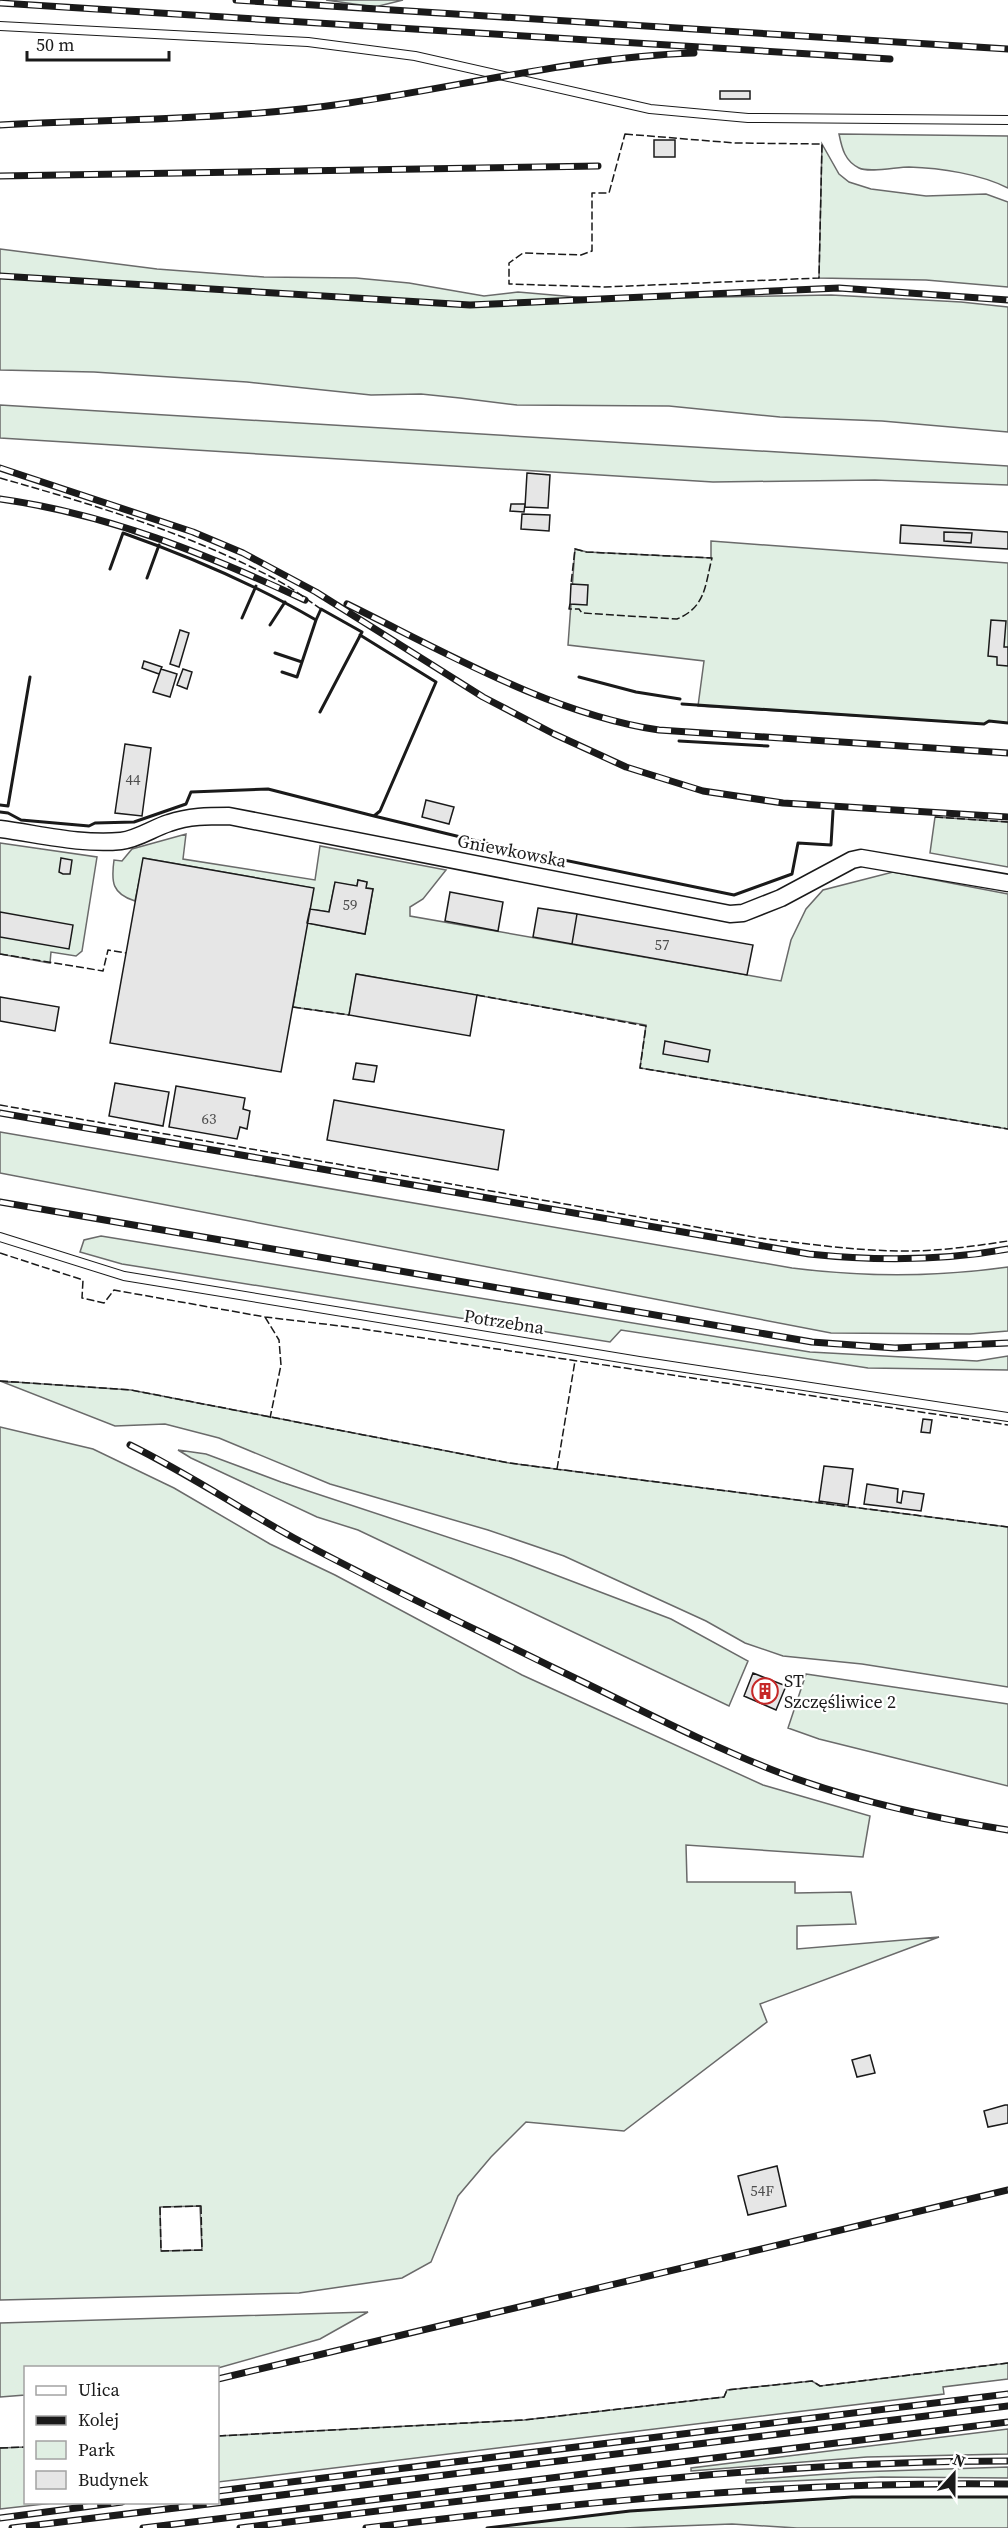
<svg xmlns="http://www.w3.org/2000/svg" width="1008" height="2528" font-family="'Source Serif 4',serif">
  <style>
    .green { fill: #e0efe3; stroke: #6a6a6a; stroke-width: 1.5; fill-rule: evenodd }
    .building { fill: #e6e6e6; stroke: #1a1a1a; stroke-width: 1.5 }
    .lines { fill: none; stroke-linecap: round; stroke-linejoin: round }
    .lane-casing { stroke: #1a1a1a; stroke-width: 10 }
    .street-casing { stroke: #1a1a1a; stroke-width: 19 }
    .lane { stroke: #fff; stroke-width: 8 }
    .street { stroke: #fff; stroke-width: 16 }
    .rail-casing { stroke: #1a1a1a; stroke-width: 7 }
    .rail { stroke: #fff; stroke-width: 4.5; stroke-dasharray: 14; stroke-linecap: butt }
    .fence { stroke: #1a1a1a; stroke-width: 1.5; stroke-dasharray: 8 3; stroke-linecap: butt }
    .wall { stroke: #1a1a1a; stroke-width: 3 }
    .labels { text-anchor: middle; stroke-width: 4.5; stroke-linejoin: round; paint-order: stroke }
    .number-label { font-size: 15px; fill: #4d4d4d }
    .street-label { font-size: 18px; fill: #1a1a1a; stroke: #fff }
    .poi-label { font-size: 18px; fill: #1a1a1a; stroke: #fff; text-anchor: start }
  </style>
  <rect width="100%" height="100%" fill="#fff"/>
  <path class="green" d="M 326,0 L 403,0 L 375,7 Z
    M 839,134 L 1008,136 L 1008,188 C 980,174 941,168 909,167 C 897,167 869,173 859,168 C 845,161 842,149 839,134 Z
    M 822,144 L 839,174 L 849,182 L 871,189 L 926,196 L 986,194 L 1008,202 L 1008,287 L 926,280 L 819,278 Z
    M 0,249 L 157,269 L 264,277 L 356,278 L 409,283 L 484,296 L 518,292 L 599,299 L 831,295 L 961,302 L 1008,307 L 1008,432 L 882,421 L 780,417 L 669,406 L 517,405 L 460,398 L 421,394 L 371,395 L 247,382 L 94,372 L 0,370 Z
    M 0,405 L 1008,466 L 1008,485 L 875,480 L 713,482 L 0,438 Z
    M 711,541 L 1008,563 L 1008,723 L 989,721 L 984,724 L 698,706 L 704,661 L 568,645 L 575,549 L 587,552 L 711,558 Z
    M 935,817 L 1008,822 L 1008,867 L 930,853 Z
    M 186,834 L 183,859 L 315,880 L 320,846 L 446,870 L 423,899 L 410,907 L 410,916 L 781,981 L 791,940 L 806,909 L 823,890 L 893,872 L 1008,894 L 1008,1129 L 640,1068 L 646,1025 L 357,974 L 349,1015 L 293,1007 L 307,923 L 365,934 L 373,889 L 366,888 L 367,882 L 358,880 L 357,886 L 335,883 L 329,912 L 310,909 L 313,888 L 144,858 L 135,901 C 112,894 111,882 114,860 L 122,861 L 132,849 Z
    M 0,843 L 97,857 L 82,951 L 76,956 L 51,952 L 50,963 L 0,954 Z
    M 0,1132 L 792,1268 C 863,1277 937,1277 1008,1267 L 1008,1331 L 970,1334 L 831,1333 L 0,1173 Z
    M 101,1236 L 810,1352 L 977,1361 L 1008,1356 L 1008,1370 L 868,1368 L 621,1330 L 610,1342 L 122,1264 L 80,1252 L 84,1240 Z
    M 0,1381 L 131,1390 L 509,1463 L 1008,1527 L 1008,1687 L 862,1664 L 783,1656 L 745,1643 L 706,1621 L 564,1556 L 488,1530 L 330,1484 L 219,1438 L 165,1424 L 115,1426 Z
    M 0,1427 L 93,1449 L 174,1488 L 270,1544 L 335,1575 L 522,1675 L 763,1785 L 870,1816 L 863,1857 L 686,1845 L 687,1882 L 795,1882 L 795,1893 L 851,1892 L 856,1924 L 797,1926 L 797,1949 L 939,1937 L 760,2004 L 767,2022 L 624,2131 L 526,2122 L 491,2157 L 458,2196 L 431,2262 L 402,2278 L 299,2293 L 0,2300 ZM 200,2206 L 202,2250 L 161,2251 L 160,2207 Z
    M 178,1450 L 206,1454 L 281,1482 L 511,1558 L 671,1619 L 748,1661 L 729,1706 L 358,1530 L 317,1517 L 191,1458 Z
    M 806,1674 L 1008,1704 L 1008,1786 L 819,1739 L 788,1728 Z
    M 368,2312 L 320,2339 L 218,2368 L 26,2368 L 25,2395 L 0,2397 L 0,2323 Z
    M 1008,2363 L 1008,2379 L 943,2387 L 944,2394 L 218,2482 L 218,2436 L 524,2420 L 724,2397 L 727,2390 L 812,2381 L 820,2386 Z
    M 1008,2429 L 1008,2454 L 867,2457 L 691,2471 L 691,2468 Z
    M 25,2447 L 26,2502 L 53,2503 L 0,2509 L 0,2448 Z
    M 1008,2467 L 1008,2478 L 881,2477 L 746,2483 L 746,2480 L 855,2472 Z
    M 852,2497 L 1008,2497 L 1008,2528 L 797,2528 L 732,2524 L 623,2528 L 487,2528 L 630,2511 Z"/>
  <path class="building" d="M 720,91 L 750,91 L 750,99 L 720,99 Z
    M 654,140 L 675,140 L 675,157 L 654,157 Z
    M 527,473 L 550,475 L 548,508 L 525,507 Z
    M 511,504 L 525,504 L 524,512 L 510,511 Z
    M 522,514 L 550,515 L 549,531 L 521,529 Z
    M 901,525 L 1008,532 L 1008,549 L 900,543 Z
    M 944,532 L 972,533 L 971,543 L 944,541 Z
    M 571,584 L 588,585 L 587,605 L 570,604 Z
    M 991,620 L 1006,621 L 1004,647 L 1008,647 L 1008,666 L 997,665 L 997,657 L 988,656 Z
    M 180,630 L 189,633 L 179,667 L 170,664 Z
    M 144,661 L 162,667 L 159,674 L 142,668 Z
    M 161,669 L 177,674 L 170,697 L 153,692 Z
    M 183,669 L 192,672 L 187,689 L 177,685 Z
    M 125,744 L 151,748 L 142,816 L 115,813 Z
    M 426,800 L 454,807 L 449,824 L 422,817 Z
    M 61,858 L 72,860 L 70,874 L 63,874 L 59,872 Z
    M 143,858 L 314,888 L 281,1072 L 110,1043 Z
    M 358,880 L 367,882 L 366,888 L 373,889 L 365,934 L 307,923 L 310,909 L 329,912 L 335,882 L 357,886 Z
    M 450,892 L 503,902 L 498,931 L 445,921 Z
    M 538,908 L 577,914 L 572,944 L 533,937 Z
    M 0,912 L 73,925 L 69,949 L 0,937 Z
    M 577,914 L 753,945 L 747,975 L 572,944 Z
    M 356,974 L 477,995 L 470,1036 L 349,1015 Z
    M 0,997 L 59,1007 L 55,1031 L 0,1021 Z
    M 665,1041 L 710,1050 L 708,1062 L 663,1054 Z
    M 356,1063 L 377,1066 L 374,1082 L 353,1079 Z
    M 115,1083 L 169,1092 L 163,1126 L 109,1116 Z
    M 176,1086 L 245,1098 L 243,1109 L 250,1111 L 247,1129 L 240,1127 L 237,1139 L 169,1127 Z
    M 334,1100 L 504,1130 L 498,1170 L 327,1140 Z
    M 923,1419 L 932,1420 L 930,1433 L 921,1432 Z
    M 824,1466 L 853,1469 L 848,1505 L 819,1501 Z
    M 867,1484 L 898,1489 L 897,1502 L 901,1503 L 903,1491 L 924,1494 L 921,1511 L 864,1504 Z
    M 753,1673 L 786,1686 L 776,1710 L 744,1696 Z
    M 870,2055 L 875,2073 L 857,2077 L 852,2060 Z
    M 1005,2105 L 1008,2105 L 1008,2123 L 988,2127 L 984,2111 Z
    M 777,2166 L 786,2206 L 748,2215 L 738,2176 Z"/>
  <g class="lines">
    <g class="lane-casing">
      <path id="lane" d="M 0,26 L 308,42 L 415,56 L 650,109 L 748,118 L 1008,120
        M 0,1237 L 124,1276 L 639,1361 L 1008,1417"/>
    </g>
    <g class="street-casing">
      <path id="street" d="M 0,829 C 39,834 81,845 121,841 C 138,839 153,828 169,823 C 189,816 208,816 229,816 L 730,914 L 743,913 L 781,898 L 852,860 L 861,858 L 1008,883"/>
    </g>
    <use href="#lane" class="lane"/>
    <use href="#street" class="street"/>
    <g class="rail-casing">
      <path id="rail" d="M 236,0 L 1008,49
        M 0,3 L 890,59
        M 0,125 C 116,119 234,120 349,103 C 464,86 578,57 694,53
        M 0,176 L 598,166
        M 0,276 L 470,305 L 839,288 L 1008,300
        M 0,468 L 193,532 L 243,553 L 316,592 L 483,697 L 554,734 L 626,767 L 703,791 L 783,803 L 1008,817
        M 0,499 C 108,514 206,554 305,600
        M 347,604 C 445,652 551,714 659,730 L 1008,753
        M 0,1113 L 809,1254 C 875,1261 942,1261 1008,1249
        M 0,1202 L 812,1342 L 895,1348 L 1008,1343
        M 130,1445 C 187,1473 239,1508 294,1538 C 379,1584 467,1625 554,1668 C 630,1704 704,1744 783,1774 C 855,1801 932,1818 1008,1830
        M 218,2379 L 1008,2190
        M 218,2491 L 1008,2394
        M 0,2518 L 122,2502
        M 12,2528 L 1008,2406
        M 143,2528 L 1008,2422
        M 240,2528 C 495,2497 751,2461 1008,2461
        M 366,2528 C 580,2502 793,2481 1008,2484"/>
    </g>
    <use href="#rail" class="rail"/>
    <path class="fence" d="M 625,134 L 735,143 L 822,144 L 819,278 L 605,287 L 509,284 L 509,263 L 523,253 L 581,255 L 592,251 L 592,193 L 609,193 Z
      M 0,478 C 92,504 190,534 275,579 C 291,587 306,599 321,609
      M 570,604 L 569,609 L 579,609 L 582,613 L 677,619 C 706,607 705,585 712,558 L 586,552 L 575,549 L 571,584
      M 935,817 L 1008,822
      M 0,954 L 103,971 L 108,950 L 126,953
      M 477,995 L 646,1026 L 640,1068 L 1008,1129
      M 293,1007 L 349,1015
      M 0,1105 L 759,1238 C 808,1244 857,1251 907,1251 C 941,1251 975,1246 1008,1241
      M 0,1253 L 83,1280 L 82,1298 L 104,1303 L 114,1290 L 265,1317 L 349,1327 L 1008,1425
      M 265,1317 L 279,1340 L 281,1365 L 270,1418
      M 0,1381 L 131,1390 L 509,1463 L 1008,1527
      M 557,1469 L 575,1361
      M 201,2206 L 202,2250 L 161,2251 L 160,2207 Z
      M 218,2436 L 524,2420 L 724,2397 L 727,2390 L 812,2381 L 820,2386 L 1008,2363
      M 0,2448 L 26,2447"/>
    <path class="wall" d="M 110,569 L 123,533 C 191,557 254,584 316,620 L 297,677 L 282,672
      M 147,578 L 159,545
      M 242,618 L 256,586
      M 316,620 L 321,609 L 362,632 L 320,712
      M 270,625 L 285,602
      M 360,635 L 436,682 L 380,811 L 374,816 L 506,848 L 734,895 L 792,874 L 798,843 L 831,845 L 833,811
      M 275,653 L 302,662
      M 579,677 L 636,692 L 680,699
      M 682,704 L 984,724 L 989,721 L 1008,723
      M 679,741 L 768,746
      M 0,805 L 8,806 L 30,677
      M 0,812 L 8,813 L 21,820 L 89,826 L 95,823 L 134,822 L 186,804 L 191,792 L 268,789 L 374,816
      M 487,2528 L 630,2511 L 852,2497 L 1008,2497"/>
  </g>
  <defs>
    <g id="building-ring" transform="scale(1.35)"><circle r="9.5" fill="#fff" stroke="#c62828" stroke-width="1.5"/><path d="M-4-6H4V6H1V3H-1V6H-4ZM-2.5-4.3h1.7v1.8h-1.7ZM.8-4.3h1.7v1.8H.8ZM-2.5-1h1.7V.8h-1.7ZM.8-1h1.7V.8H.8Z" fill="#c62828"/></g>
  </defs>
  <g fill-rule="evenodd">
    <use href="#building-ring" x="765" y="1691"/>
  </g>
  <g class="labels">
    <g class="number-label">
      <text x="133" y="785">44</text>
      <text x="350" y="910">59</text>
      <text x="662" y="950">57</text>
      <text x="209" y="1124">63</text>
      <text x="762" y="2196">54F</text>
    </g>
    <g class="street-label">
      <text transform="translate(512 851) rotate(11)" y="6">Gniewkowska</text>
      <text transform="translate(504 1322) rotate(9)" y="6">Potrzebna</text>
    </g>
    <g class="poi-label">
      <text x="784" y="1687">ST<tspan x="784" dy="21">Szczęśliwice 2</tspan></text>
    </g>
  </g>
  <rect x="24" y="2366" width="195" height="138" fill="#ffffff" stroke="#a3a3a3" stroke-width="1.5"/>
  <rect x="36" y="2386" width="30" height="9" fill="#ffffff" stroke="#a3a3a3" stroke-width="1.5"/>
  <text x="78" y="2396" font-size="18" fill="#1a1a1a">Ulica</text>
  <rect x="36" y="2416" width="30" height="9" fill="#1a1a1a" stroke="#a3a3a3" stroke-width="1.5"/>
  <text x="78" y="2426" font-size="18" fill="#1a1a1a">Kolej</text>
  <rect x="36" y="2441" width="30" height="18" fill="#e0efe3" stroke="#a3a3a3" stroke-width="1.5"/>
  <text x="78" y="2456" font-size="18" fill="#1a1a1a">Park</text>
  <rect x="36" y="2471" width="30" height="18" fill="#e6e6e6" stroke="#a3a3a3" stroke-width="1.5"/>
  <text x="78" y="2486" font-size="18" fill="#1a1a1a">Budynek</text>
  <g transform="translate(954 2474) rotate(21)" stroke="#ffffff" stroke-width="4.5" paint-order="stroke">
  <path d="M0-4.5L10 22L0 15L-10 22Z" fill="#1a1a1a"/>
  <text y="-9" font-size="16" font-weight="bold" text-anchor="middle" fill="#1a1a1a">N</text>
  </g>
  <path d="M27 51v9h142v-9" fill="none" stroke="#1a1a1a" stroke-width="3"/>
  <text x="36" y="51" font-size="18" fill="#1a1a1a" stroke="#ffffff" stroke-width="4.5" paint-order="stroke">50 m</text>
</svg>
